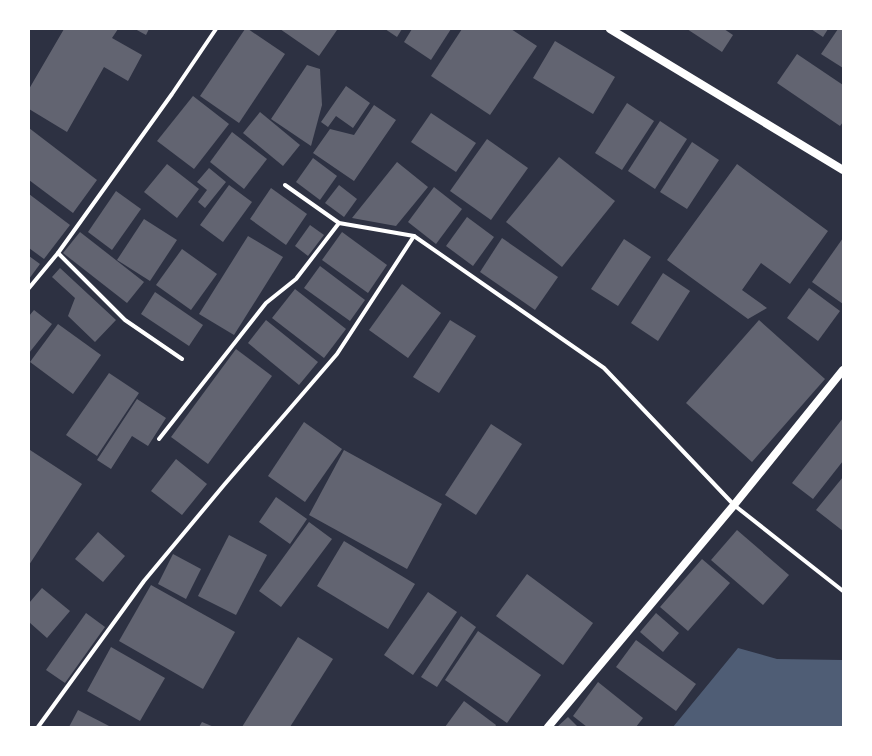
<svg xmlns="http://www.w3.org/2000/svg" width="872" height="756" font-family="Merriweather,serif">
	<rect width="100%" height="100%" fill="#2d3142"/>
	<path fill="#4f5d75" d="M 738,648 L 777,659 L 843,660 L 843,727 L 673,727 Z"/>
	<g fill="#626471">
		<path d="M 64,29 L 118,29 L 112,38 L 142,55 L 128,81 L 104,67 L 67,132 L 29,109 L 29,89 Z"/>
		<path d="M 135,29 L 149,29 L 146,35 Z"/>
		<path d="M 245,29 L 248,29 L 285,54 L 239,123 L 200,96 Z"/>
		<path d="M 280,29 L 336,29 L 337,30 L 319,56 Z"/>
		<path d="M 385,29 L 402,29 L 397,37 Z"/>
		<path d="M 412,29 L 451,29 L 431,60 L 404,42 Z"/>
		<path d="M 462,29 L 511,29 L 537,46 L 490,115 L 431,76 Z"/>
		<path d="M 687,29 L 724,29 L 733,35 L 722,52 Z"/>
		<path d="M 811,29 L 828,29 L 823,37 Z"/>
		<path d="M 838,29 L 843,29 L 843,68 L 821,54 Z"/>
		<path d="M 555,41 L 615,77 L 593,114 L 533,78 Z"/>
		<path d="M 797,54 L 843,85 L 843,122 L 840,126 L 777,83 Z"/>
		<path d="M 307,65 L 320,69 L 322,105 L 311,146 L 271,119 Z"/>
		<path d="M 346,86 L 370,103 L 353,128 L 336,116 L 328,127 L 321,122 Z"/>
		<path d="M 193,96 L 229,124 L 194,169 L 157,141 Z"/>
		<path d="M 627,103 L 654,121 L 622,170 L 595,153 Z"/>
		<path d="M 374,105 L 396,120 L 354,181 L 313,153 L 330,129 L 354,135 Z"/>
		<path d="M 260,112 L 300,145 L 283,166 L 243,133 Z"/>
		<path d="M 431,113 L 476,143 L 456,172 L 411,142 Z"/>
		<path d="M 660,121 L 687,139 L 655,189 L 628,171 Z"/>
		<path d="M 29,128 L 97,180 L 73,213 L 29,180 Z"/>
		<path d="M 232,132 L 267,159 L 244,189 L 210,162 Z"/>
		<path d="M 487,139 L 528,168 L 491,220 L 450,191 Z"/>
		<path d="M 692,142 L 719,160 L 687,209 L 660,192 Z"/>
		<path d="M 559,157 L 615,201 L 562,267 L 506,222 Z"/>
		<path d="M 313,158 L 337,176 L 320,200 L 296,182 Z"/>
		<path d="M 397,162 L 428,187 L 396,226 L 352,218 Z"/>
		<path d="M 167,164 L 199,189 L 177,218 L 144,192 Z"/>
		<path d="M 737,164 L 828,231 L 790,284 L 761,263 L 742,290 L 767,308 L 748,319 L 667,260 Z"/>
		<path d="M 209,168 L 226,182 L 205,208 L 198,202 L 207,190 L 197,182 Z"/>
		<path d="M 229,185 L 252,202 L 223,242 L 200,225 Z"/>
		<path d="M 339,185 L 357,199 L 344,217 L 325,203 Z"/>
		<path d="M 434,187 L 462,209 L 436,244 L 408,222 Z"/>
		<path d="M 271,188 L 307,214 L 286,245 L 250,219 Z"/>
		<path d="M 116,191 L 141,209 L 112,250 L 88,232 Z"/>
		<path d="M 29,194 L 70,225 L 44,259 L 29,248 Z"/>
		<path d="M 467,217 L 494,237 L 473,266 L 446,246 Z"/>
		<path d="M 144,219 L 177,240 L 150,281 L 117,260 Z"/>
		<path d="M 310,225 L 324,235 L 308,256 L 295,246 Z"/>
		<path d="M 80,232 L 144,282 L 127,303 L 63,253 Z"/>
		<path d="M 342,232 L 387,265 L 368,293 L 322,260 Z"/>
		<path d="M 248,236 L 283,257 L 234,335 L 199,314 Z"/>
		<path d="M 502,238 L 558,277 L 535,310 L 480,272 Z"/>
		<path d="M 843,238 L 843,304 L 812,282 Z"/>
		<path d="M 624,239 L 651,257 L 618,306 L 591,289 Z"/>
		<path d="M 182,249 L 217,274 L 191,310 L 156,285 Z"/>
		<path d="M 29,256 L 40,264 L 29,279 Z"/>
		<path d="M 320,266 L 365,300 L 350,321 L 304,288 Z"/>
		<path d="M 60,268 L 116,320 L 95,342 L 68,316 L 75,298 L 52,277 Z"/>
		<path d="M 663,273 L 690,291 L 658,341 L 631,323 Z"/>
		<path d="M 402,284 L 441,313 L 408,358 L 369,330 Z"/>
		<path d="M 809,288 L 840,311 L 818,341 L 787,318 Z"/>
		<path d="M 295,289 L 346,329 L 324,358 L 272,318 Z"/>
		<path d="M 155,292 L 203,325 L 189,346 L 141,314 Z"/>
		<path d="M 34,310 L 52,324 L 29,353 L 29,316 Z"/>
		<path d="M 266,320 L 318,362 L 299,385 L 248,343 Z"/>
		<path d="M 450,320 L 476,336 L 439,393 L 413,377 Z"/>
		<path d="M 759,320 L 825,379 L 752,462 L 686,403 Z"/>
		<path d="M 58,324 L 101,355 L 73,394 L 30,362 Z"/>
		<path d="M 236,349 L 272,376 L 208,464 L 171,437 Z"/>
		<path d="M 109,373 L 139,393 L 97,456 L 66,435 Z"/>
		<path d="M 137,399 L 166,418 L 148,446 L 132,436 L 111,469 L 97,460 Z"/>
		<path d="M 843,418 L 843,461 L 813,499 L 792,483 Z"/>
		<path d="M 304,422 L 342,449 L 305,502 L 268,476 Z"/>
		<path d="M 491,424 L 522,444 L 476,515 L 445,495 Z"/>
		<path d="M 30,450 L 82,484 L 29,565 L 29,452 Z"/>
		<path d="M 344,450 L 442,504 L 407,569 L 309,515 Z"/>
		<path d="M 176,459 L 207,484 L 182,515 L 151,491 Z"/>
		<path d="M 843,477 L 843,531 L 816,510 Z"/>
		<path d="M 276,497 L 307,519 L 290,544 L 259,522 Z"/>
		<path d="M 309,522 L 332,539 L 281,607 L 259,591 Z"/>
		<path d="M 737,530 L 789,575 L 763,605 L 711,560 Z"/>
		<path d="M 98,532 L 125,556 L 103,582 L 75,559 Z"/>
		<path d="M 229,535 L 267,555 L 236,615 L 198,596 Z"/>
		<path d="M 344,541 L 415,584 L 388,629 L 317,586 Z"/>
		<path d="M 173,554 L 201,569 L 186,599 L 158,584 Z"/>
		<path d="M 702,559 L 730,583 L 688,631 L 660,607 Z"/>
		<path d="M 527,574 L 593,623 L 563,665 L 496,616 Z"/>
		<path d="M 151,585 L 235,632 L 203,689 L 119,641 Z"/>
		<path d="M 42,588 L 70,611 L 47,638 L 29,622 L 29,603 Z"/>
		<path d="M 428,592 L 457,612 L 413,675 L 384,655 Z"/>
		<path d="M 86,613 L 105,627 L 65,683 L 46,670 Z"/>
		<path d="M 656,613 L 679,633 L 663,652 L 640,632 Z"/>
		<path d="M 461,616 L 476,627 L 437,687 L 421,677 Z"/>
		<path d="M 478,631 L 541,675 L 507,723 L 445,680 Z"/>
		<path d="M 298,637 L 333,659 L 290,727 L 242,727 Z"/>
		<path d="M 636,640 L 696,684 L 676,711 L 616,667 Z"/>
		<path d="M 111,647 L 165,678 L 140,721 L 87,691 Z"/>
		<path d="M 598,682 L 643,718 L 636,727 L 587,727 L 573,716 Z"/>
		<path d="M 464,701 L 496,725 L 495,727 L 445,727 Z"/>
		<path d="M 78,710 L 111,727 L 69,727 Z"/>
		<path d="M 568,717 L 578,727 L 557,727 Z"/>
		<path d="M 202,722 L 214,727 L 199,727 Z"/>
	</g>
	<g fill="none" stroke-linecap="round" stroke-linejoin="round">
		<g stroke="#fff" stroke-width="4">
			<path d="M 285,185 L 339,223 L 414,236 L 604,368 L 734,505 L 843,591"/>
			<path d="M 58,253 L 125,320 L 182,359"/>
			<path d="M 29,288 L 58,253 L 172,94 L 216,29"/>
			<path d="M 159,439 L 266,303 L 296,279 L 339,223"/>
			<path d="M 38,727 L 144,581 L 224,485 L 337,354 L 414,236"/>
		</g>
		<g stroke="#fff" stroke-width="8">
			<path d="M 610,29 L 843,170"/>
			<path d="M 548,727 L 734,505 L 843,370"/>
		</g>
	</g>
	<rect width="872" height="756" fill="none" stroke="#ffffff" stroke-width="60"/>
</svg>
